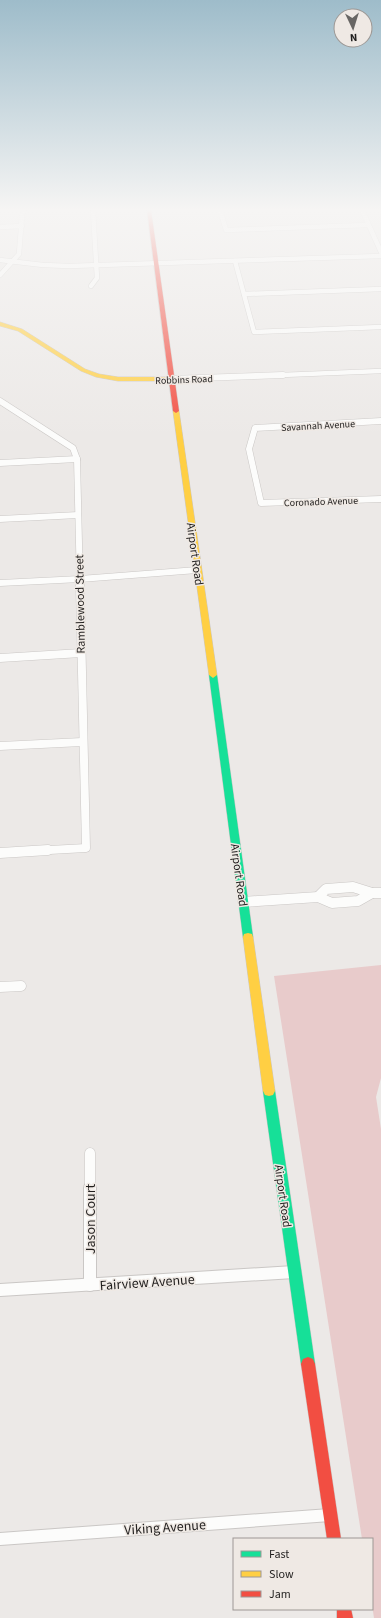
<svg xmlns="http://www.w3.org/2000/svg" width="381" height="1618" font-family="'Source Sans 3',sans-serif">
	<rect width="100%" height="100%" fill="#ece9e7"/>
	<path fill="#e8cbcb" d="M 381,965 L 381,1078 L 376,1097 L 381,1129 L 381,1618 L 374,1618 L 372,1605 L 372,1539 L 362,1539 L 274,976 Z"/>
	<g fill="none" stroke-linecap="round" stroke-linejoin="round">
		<defs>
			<g id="street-far4">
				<path d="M 220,210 L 226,230 L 368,225"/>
				<path d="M 362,210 L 381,252"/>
				<path d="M 0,227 L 22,226"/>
				<path d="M 0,260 L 43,265 L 69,266 L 381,256"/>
				<path d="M 235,261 L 254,332 L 381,327"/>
				<path d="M 0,275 L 19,254 L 22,215 L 24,210"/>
				<path d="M 91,286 L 97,278 L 93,210"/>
				<path d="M 244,294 L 381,289"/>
				<path d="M 257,376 L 381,371"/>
			</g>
			<g id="street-far3">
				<path d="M 171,379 L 283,375"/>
				<path d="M 0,401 L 73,448 L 77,459 L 80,585"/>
				<path d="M 381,421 L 255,428 L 249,449 L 261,503 L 381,499"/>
				<path d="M 0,463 L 77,459"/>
				<path d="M 0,519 L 78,515"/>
				<path d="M 0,583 L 80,579 L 197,570"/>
			</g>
			<g id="street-far2">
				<path d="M 0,658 L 81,653"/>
				<path d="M 0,746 L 82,742"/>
				<path d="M 31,851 L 86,848 L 80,584"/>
			</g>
			<g id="street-far1">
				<path d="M 0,853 L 48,850"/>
				<path d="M 318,897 L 326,889 L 353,887 L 372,893 L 381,893"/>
				<path d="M 243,902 L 318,897 L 332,903 L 358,901 L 372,893"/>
				<path d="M 0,987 L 21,986"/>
				<path d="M 90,1153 L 90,1189"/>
			</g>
			<g id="street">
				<path d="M 90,1188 L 90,1285"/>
				<path d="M 0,1290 L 294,1272"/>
				<path d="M 0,1539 L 330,1515"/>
			</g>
			<g id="fast">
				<path d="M 213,672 L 217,675 L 253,937 L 252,940 L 248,941 L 244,940 L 243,937 L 209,675 Z"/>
				<path d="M 269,1086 L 273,1087 L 275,1091 L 315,1364 L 313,1369 L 308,1371 L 303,1369 L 301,1364 L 263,1091 L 265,1087 Z"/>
			</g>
			<g id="slow">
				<path d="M 0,322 L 22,329 L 85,369 L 99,374 L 118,377 L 171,377 L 174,379 L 171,381 L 118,381 L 96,377 L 81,371 L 18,331 L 0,326 Z"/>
				<path d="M 176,409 L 179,411 L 217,675 L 213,678 L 209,675 L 173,411 Z"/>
				<path d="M 248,933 L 252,934 L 253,937 L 275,1091 L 273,1095 L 269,1096 L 265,1095 L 263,1091 L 243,937 L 244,934 Z"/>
			</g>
			<g id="jam">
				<path d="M 147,210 L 151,210 L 179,411 L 176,413 L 173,411 Z"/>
				<path d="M 308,1357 L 313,1359 L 315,1364 L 341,1539 L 327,1539 L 301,1364 L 303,1359 Z"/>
				<path d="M 337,1609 L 351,1609 L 353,1618 L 337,1618 Z"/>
			</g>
		</defs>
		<use href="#street-far4" stroke="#cac7c5" stroke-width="5.5"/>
		<use href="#street-far3" stroke="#cac7c5" stroke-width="7"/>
		<use href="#street-far2" stroke="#cac7c5" stroke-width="9"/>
		<use href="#street-far1" stroke="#cac7c5" stroke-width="11"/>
		<use href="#street" stroke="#cac7c5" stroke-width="14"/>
		<use href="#fast" stroke="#cac7c5" stroke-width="1"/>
		<use href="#slow" stroke="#cac7c5" stroke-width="1"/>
		<use href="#jam" stroke="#cac7c5" stroke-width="1"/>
		<use href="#street-far4" stroke="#fcfcfb" stroke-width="4.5"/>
		<use href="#street-far3" stroke="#fcfcfb" stroke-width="6"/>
		<use href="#street-far2" stroke="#fcfcfb" stroke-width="8"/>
		<use href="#street-far1" stroke="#fcfcfb" stroke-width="10"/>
		<use href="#street" stroke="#fcfcfb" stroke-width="12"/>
		<use href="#fast" fill="#16e098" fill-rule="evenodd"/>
		<use href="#slow" fill="#ffcf43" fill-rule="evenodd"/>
		<use href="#jam" fill="#f24e42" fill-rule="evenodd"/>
	</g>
	<linearGradient id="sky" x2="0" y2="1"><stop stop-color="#9ebcca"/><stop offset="0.48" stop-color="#f6f5f4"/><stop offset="1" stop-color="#f6f5f4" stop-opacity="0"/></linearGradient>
	<rect width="381" height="437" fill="url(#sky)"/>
	<g text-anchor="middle" stroke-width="3" stroke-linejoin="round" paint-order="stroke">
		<g font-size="10" fill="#211f1e" stroke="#efe9e4">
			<text transform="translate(184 379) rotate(-2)" y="4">Robbins Road</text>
			<text transform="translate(318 425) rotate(-3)" y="4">Savannah Avenue</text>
			<text transform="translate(321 501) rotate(-2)" y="4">Coronado Avenue</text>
		</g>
		<g font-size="12" fill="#211f1e" stroke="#efe9e4">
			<text transform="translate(195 554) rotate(82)" y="4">Airport Road</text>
			<text transform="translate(80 604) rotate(-91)" y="4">Ramblewood Street</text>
			<text transform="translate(239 875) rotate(82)" y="4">Airport Road</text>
			<text transform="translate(283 1196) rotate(82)" y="4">Airport Road</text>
		</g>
		<g font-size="14" fill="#211f1e" stroke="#efe9e4">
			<text transform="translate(90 1219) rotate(-90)" y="5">Jason Court</text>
			<text transform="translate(147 1282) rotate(-4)" y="5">Fairview Avenue</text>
			<text transform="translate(165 1527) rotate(-4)" y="5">Viking Avenue</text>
		</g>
	</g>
	<rect x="233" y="1538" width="140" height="72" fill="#efe9e4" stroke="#9d9895"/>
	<rect x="241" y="1551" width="20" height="6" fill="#16e098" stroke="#9d9895"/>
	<text x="269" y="1558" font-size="12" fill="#211f1e">Fast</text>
	<rect x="241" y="1571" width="20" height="6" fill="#ffcf43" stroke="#9d9895"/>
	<text x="269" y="1578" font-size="12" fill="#211f1e">Slow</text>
	<rect x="241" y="1591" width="20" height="6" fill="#f24e42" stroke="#9d9895"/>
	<text x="269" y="1598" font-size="12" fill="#211f1e">Jam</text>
	<g transform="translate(353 28) rotate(176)"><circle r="19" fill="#efe9e4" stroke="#9d9895"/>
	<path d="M0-3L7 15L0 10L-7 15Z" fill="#686664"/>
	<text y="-6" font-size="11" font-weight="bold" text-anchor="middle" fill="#211f1e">N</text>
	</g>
</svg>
